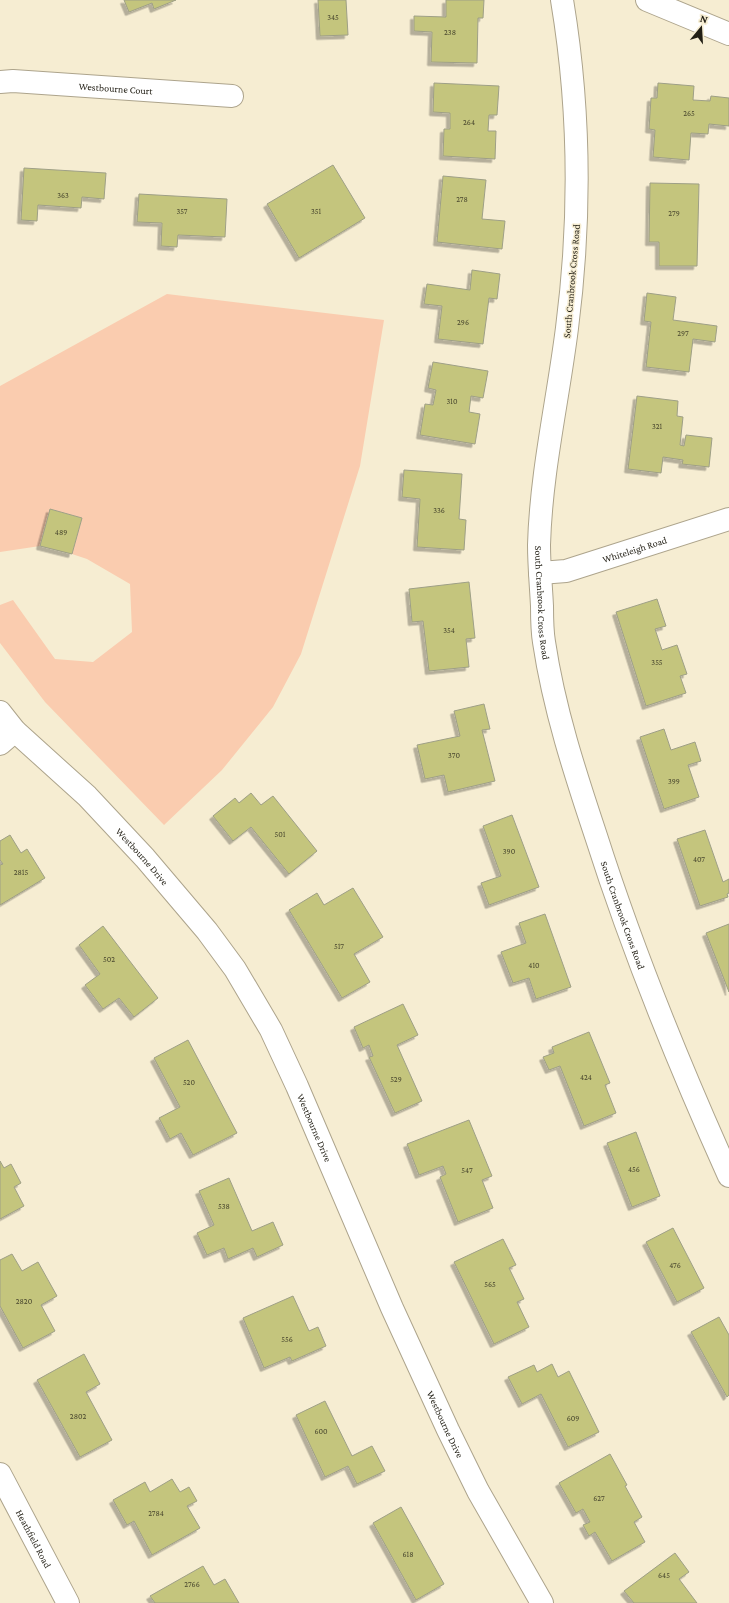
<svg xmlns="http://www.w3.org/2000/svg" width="729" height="1603" font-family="'Crimson Pro',serif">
	<defs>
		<filter id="shadow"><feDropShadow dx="-3.5" dy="3.5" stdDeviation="0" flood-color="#0004"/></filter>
	</defs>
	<rect width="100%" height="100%" fill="#f6edd2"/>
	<path fill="#faccaf" d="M 167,294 L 384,320 L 360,466 L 301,654 L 273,707 L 222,770 L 164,825 L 45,702 L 0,643 L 0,605 L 13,600 L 55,659 L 93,662 L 132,632 L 130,584 L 87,559 L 72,554 L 82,518 L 50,509 L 40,546 L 0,552 L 0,386 Z"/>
	<g fill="#c4c57d" stroke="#9e9f86" filter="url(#shadow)">
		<path d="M 124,0 L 176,0 L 154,9 L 152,3 L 129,12 Z"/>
		<path d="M 318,0 L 346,0 L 348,35 L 320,36 Z"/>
		<path d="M 446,0 L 484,0 L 483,18 L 478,18 L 477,63 L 431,62 L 432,32 L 414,31 L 414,16 L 446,17 Z"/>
		<path d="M 434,83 L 499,86 L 497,115 L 489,115 L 488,131 L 496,131 L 495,159 L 443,156 L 444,129 L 450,129 L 450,113 L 433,112 Z"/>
		<path d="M 658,83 L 694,86 L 693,100 L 710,101 L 711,96 L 729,98 L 729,126 L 709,124 L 708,134 L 691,133 L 689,160 L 653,157 L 655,130 L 649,129 L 651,98 L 657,98 Z"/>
		<path d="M 333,165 L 365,218 L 299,258 L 267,204 Z"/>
		<path d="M 24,168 L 106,173 L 104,199 L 82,197 L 81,208 L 38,205 L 37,221 L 21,220 Z"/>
		<path d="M 443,176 L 486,180 L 482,219 L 505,221 L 502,249 L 437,242 Z"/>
		<path d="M 650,183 L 699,184 L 697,266 L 659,266 L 659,242 L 649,242 Z"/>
		<path d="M 139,194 L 227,199 L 225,237 L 178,235 L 177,247 L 161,246 L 162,223 L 137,222 Z"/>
		<path d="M 472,270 L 500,274 L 497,299 L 489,298 L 483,344 L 438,339 L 442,306 L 424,304 L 427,284 L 470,290 Z"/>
		<path d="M 647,293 L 676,297 L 673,320 L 717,326 L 715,342 L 693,339 L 689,372 L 646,367 L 651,322 L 644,321 Z"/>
		<path d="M 433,362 L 488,371 L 483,398 L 471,396 L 469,412 L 480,414 L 475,444 L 420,435 L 425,404 L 433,405 L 436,390 L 428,388 Z"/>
		<path d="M 637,396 L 678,401 L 677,416 L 683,417 L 680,445 L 684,446 L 686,435 L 712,438 L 709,467 L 682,464 L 683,460 L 663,457 L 661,473 L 628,469 Z"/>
		<path d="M 404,470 L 462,474 L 459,519 L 466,520 L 464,550 L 417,547 L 420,499 L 402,497 Z"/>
		<path d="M 50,509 L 82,518 L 72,554 L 40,546 Z"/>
		<path d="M 469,582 L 475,638 L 466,639 L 469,667 L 429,671 L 423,621 L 412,622 L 409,589 Z"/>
		<path d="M 657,599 L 666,626 L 655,629 L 662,650 L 677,645 L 687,674 L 680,676 L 686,693 L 646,706 L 616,612 Z"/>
		<path d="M 484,704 L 490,729 L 482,730 L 495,781 L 448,792 L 444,775 L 425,779 L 417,745 L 460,736 L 454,711 Z"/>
		<path d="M 664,729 L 671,750 L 695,742 L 701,761 L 688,765 L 699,797 L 664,809 L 640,737 Z"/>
		<path d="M 251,793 L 261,805 L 273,796 L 317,851 L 289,874 L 251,827 L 233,841 L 213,816 L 235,798 L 239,803 Z"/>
		<path d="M 512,815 L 539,887 L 489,905 L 481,883 L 501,876 L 483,826 Z"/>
		<path d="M 705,830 L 723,882 L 729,879 L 729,893 L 727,894 L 728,897 L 700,906 L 677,839 Z"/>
		<path d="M 10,835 L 21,853 L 27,849 L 45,878 L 0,905 L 0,865 L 3,864 L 0,860 L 0,841 Z"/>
		<path d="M 353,888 L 383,937 L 354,954 L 370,982 L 342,998 L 289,910 L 317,893 L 324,905 Z"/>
		<path d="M 545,914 L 571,987 L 536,999 L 529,978 L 513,983 L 501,952 L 526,943 L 519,923 Z"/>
		<path d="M 729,924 L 729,992 L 706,933 Z"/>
		<path d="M 103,926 L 158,998 L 134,1017 L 119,998 L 103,1009 L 85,985 L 100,974 L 79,945 Z"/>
		<path d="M 403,1004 L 418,1035 L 397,1045 L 422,1101 L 395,1113 L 369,1057 L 373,1056 L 369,1045 L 363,1048 L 354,1027 Z"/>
		<path d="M 589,1032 L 610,1083 L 605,1085 L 616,1113 L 584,1126 L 560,1066 L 549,1070 L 543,1057 L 554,1053 L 552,1047 Z"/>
		<path d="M 188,1040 L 237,1133 L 193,1155 L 181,1133 L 170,1139 L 159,1118 L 180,1107 L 154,1058 Z"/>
		<path d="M 469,1120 L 492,1176 L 482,1180 L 493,1208 L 458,1222 L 440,1177 L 446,1174 L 443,1166 L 419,1175 L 407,1144 Z"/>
		<path d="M 636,1132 L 660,1196 L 632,1207 L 607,1143 Z"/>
		<path d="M 0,1161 L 4,1168 L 11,1164 L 21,1183 L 14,1187 L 24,1206 L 0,1219 Z"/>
		<path d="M 229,1178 L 252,1231 L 273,1222 L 283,1245 L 257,1257 L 253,1248 L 228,1259 L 224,1248 L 207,1255 L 197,1233 L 214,1225 L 199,1191 Z"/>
		<path d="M 673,1228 L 704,1288 L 677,1302 L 646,1242 Z"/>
		<path d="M 503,1239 L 516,1265 L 509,1268 L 524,1299 L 517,1302 L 529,1327 L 494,1344 L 454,1262 Z"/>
		<path d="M 12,1254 L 22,1271 L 38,1262 L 57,1296 L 41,1305 L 55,1331 L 23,1348 L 0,1306 L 0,1260 Z"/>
		<path d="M 293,1296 L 309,1331 L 318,1327 L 326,1346 L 292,1361 L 290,1357 L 264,1368 L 243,1318 Z"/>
		<path d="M 719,1317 L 729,1335 L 729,1395 L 727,1397 L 691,1332 Z"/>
		<path d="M 84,1354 L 100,1384 L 86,1392 L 112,1440 L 80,1457 L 37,1380 Z"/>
		<path d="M 552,1364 L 558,1377 L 569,1371 L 599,1432 L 568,1447 L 541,1394 L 522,1404 L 508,1377 L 534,1365 L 537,1372 Z"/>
		<path d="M 325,1401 L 352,1456 L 372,1446 L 385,1471 L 357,1484 L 348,1466 L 325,1477 L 296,1415 Z"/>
		<path d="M 610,1454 L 627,1485 L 625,1486 L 642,1517 L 634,1522 L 645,1542 L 612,1561 L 595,1532 L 589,1536 L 583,1525 L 590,1522 L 583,1509 L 576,1513 L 559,1483 Z"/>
		<path d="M 172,1479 L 180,1492 L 189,1487 L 197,1501 L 187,1506 L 200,1528 L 152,1555 L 134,1521 L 127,1525 L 113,1500 L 145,1482 L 150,1492 Z"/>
		<path d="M 401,1507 L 444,1584 L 416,1600 L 373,1523 Z"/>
		<path d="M 675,1553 L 689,1572 L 679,1579 L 697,1603 L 634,1603 L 624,1591 Z"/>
		<path d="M 203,1566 L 214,1585 L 225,1579 L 239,1603 L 155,1603 L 150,1596 Z"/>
	</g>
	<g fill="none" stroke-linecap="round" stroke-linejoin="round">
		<defs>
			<g id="minor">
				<path id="s1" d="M 562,0 C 580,108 581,219 567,328 C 558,400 541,472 539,545 C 539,565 541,586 542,606 C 542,618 542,630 544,642 C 554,709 575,773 596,836 C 633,952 679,1065 729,1176"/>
				<path d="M 647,0 L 729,34"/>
				<path id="s2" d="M 0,82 L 13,81 L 232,96"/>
				<path id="s3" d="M 540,573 L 566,571 L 729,519"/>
				<path id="s4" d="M 0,712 L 15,731 L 87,796 L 145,858 L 207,931 L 235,969 L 271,1030 L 297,1086 L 392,1308 L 448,1430 L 478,1491 L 542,1603"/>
				<path d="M 0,744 L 15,731"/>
				<path id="s5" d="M 0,1474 L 68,1603"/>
			</g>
		</defs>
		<use href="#minor" stroke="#ada48c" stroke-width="24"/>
		<use href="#minor" stroke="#fff" stroke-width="22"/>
	</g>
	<g text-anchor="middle" stroke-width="3" stroke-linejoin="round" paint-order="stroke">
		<g font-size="8" fill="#4a482f">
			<text x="333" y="20">345</text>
			<text x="450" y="35">238</text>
			<text x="689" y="116">265</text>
			<text x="469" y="125">264</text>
			<text x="63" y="198">363</text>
			<text x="462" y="202">278</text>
			<text x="182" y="214">357</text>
			<text x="316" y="214">351</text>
			<text x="674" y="216">279</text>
			<text x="463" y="325">296</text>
			<text x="683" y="336">297</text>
			<text x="452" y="404">310</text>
			<text x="657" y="429">321</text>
			<text x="439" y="513">336</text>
			<text x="61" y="535">489</text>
			<text x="449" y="633">354</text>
			<text x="657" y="665">355</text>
			<text x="454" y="758">370</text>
			<text x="674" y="784">399</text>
			<text x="280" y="837">501</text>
			<text x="509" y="854">390</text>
			<text x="699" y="862">407</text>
			<text x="21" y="875">2815</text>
			<text x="339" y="949">517</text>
			<text x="109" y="962">502</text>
			<text x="534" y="968">410</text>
			<text x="586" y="1080">424</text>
			<text x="396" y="1082">529</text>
			<text x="189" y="1085">520</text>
			<text x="634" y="1172">456</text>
			<text x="467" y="1173">547</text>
			<text x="224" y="1209">538</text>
			<text x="675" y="1268">476</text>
			<text x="490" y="1287">565</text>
			<text x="24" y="1304">2820</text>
			<text x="287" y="1342">556</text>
			<text x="78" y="1419">2802</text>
			<text x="573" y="1421">609</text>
			<text x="321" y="1434">600</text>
			<text x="599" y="1501">627</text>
			<text x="156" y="1516">2784</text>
			<text x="408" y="1557">618</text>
			<text x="664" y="1578">645</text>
			<text x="192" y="1587">2766</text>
		</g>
		<g font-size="10" fill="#221f15" stroke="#f6edd2">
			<text dy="4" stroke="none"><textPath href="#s2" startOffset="116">Westbourne Court</textPath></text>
			<text transform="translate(571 281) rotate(-85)" y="4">South Cranbrook Cross Road</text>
			<text dy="4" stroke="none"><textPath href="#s3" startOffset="98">Whiteleigh Road</textPath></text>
			<text dy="4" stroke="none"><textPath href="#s1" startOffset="606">South Cranbrook Cross Road</textPath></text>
			<text dy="4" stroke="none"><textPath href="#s4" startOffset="203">Westbourne Drive</textPath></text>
			<text dy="4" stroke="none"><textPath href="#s1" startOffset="930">South Cranbrook Cross Road</textPath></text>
			<text dy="4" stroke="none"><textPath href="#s4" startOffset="527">Westbourne Drive</textPath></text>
			<text dy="4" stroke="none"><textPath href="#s4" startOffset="851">Westbourne Drive</textPath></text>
			<text dy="4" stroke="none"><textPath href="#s5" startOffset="73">Heathfield Road</textPath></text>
		</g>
	</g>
	<g transform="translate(701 28) rotate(18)" stroke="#f6edd2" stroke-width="3" paint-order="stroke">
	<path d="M0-3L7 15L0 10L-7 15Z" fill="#221f15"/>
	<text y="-6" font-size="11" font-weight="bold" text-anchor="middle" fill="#221f15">N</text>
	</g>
</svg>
